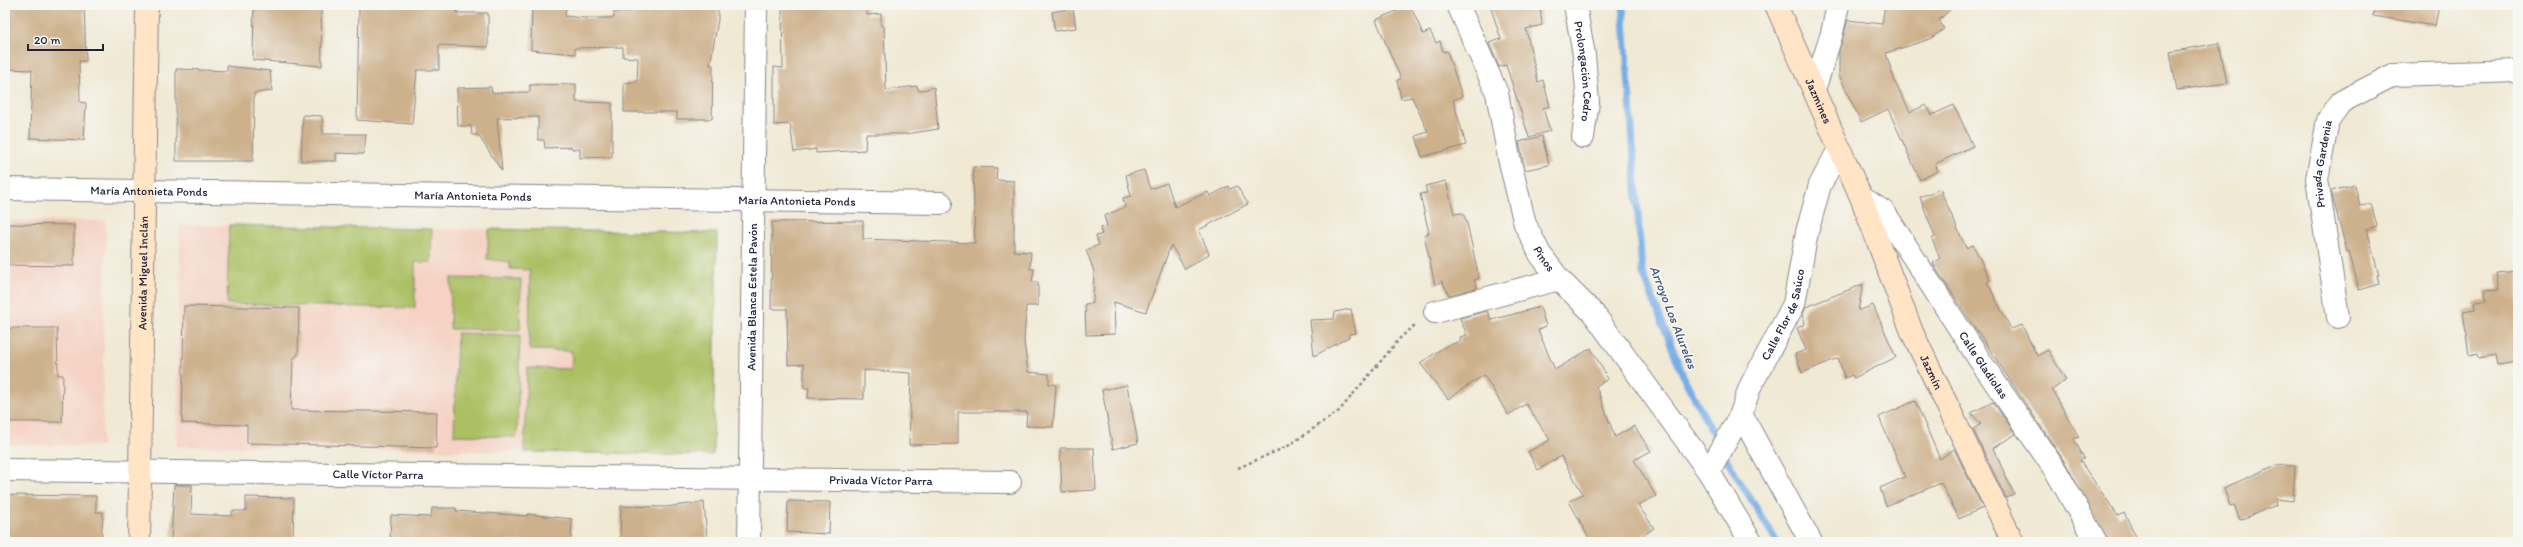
<svg xmlns="http://www.w3.org/2000/svg" width="2523" height="547" font-family="Itim,sans-serif">
	<rect width="100%" height="100%" fill="#f6f6f2"/>
	<filter id="ink" filterUnits="userSpaceOnUse"><feTurbulence type="fractalNoise" baseFrequency=".025" numOctaves="2"/><feDisplacementMap in="SourceGraphic" scale="8" xChannelSelector="R" yChannelSelector="G"/><feConvolveMatrix kernelMatrix="1 2 1 2 8 2 1 2 1" color-interpolation-filters="sRGB"/></filter>
	<filter id="wash" filterUnits="userSpaceOnUse"><feTurbulence type="fractalNoise" baseFrequency=".012" numOctaves="4" result="noise"/><feDisplacementMap in="SourceGraphic" scale="16" xChannelSelector="R" yChannelSelector="G"/><feGaussianBlur stdDeviation="0.9" result="paint"/><feColorMatrix in="noise" values="0 0 0 0 0 0 0 0 0 0 0 0 0 0 0 0 0 1.4 0 .05"/><feComposite in="paint" operator="in"/></filter>
	<g filter="url(#wash)">
		<rect width="100%" height="100%" fill="#f0e9d4"/>
		<g fill="#f5d2c3">
			<path d="M 5,220 L 106,221 L 102,446 L 5,445 Z"/>
			<path d="M 180,225 L 717,233 L 713,455 L 177,446 Z"/>
		</g>
		<g fill="#acc064" stroke="#677150">
			<path d="M 229,225 L 432,229 L 431,262 L 415,262 L 415,308 L 227,304 Z"/>
			<path d="M 489,229 L 717,233 L 713,455 L 524,452 L 527,368 L 571,369 L 572,351 L 529,350 L 530,270 L 510,269 L 510,262 L 487,259 Z"/>
			<path d="M 451,278 L 521,279 L 520,330 L 450,329 Z"/>
			<path d="M 457,333 L 520,335 L 517,437 L 454,435 Z"/>
		</g>
		<g fill="none" stroke-linecap="round" stroke-linejoin="round">
			<path stroke="#77ade5" stroke-width="7" d="M 1623,5 L 1642,271 L 1684,378 L 1727,460 L 1777,542"/>
		</g>
		<g id="blocks">
			<g fill="#cdb18c">
				<path d="M 9,5 L 84,5 L 86,61 L 79,61 L 80,102 L 86,103 L 84,140 L 30,138 L 32,70 L 9,69 Z"/>
				<path d="M 254,5 L 321,5 L 322,66 L 253,60 Z"/>
				<path d="M 359,5 L 457,5 L 457,13 L 488,13 L 488,47 L 439,45 L 439,70 L 417,70 L 412,124 L 357,120 Z"/>
				<path d="M 532,5 L 566,5 L 565,16 L 584,18 L 614,18 L 614,12 L 632,11 L 632,5 L 718,5 L 718,20 L 710,65 L 713,65 L 712,119 L 677,119 L 677,112 L 624,112 L 624,83 L 637,82 L 638,58 L 623,57 L 623,47 L 575,48 L 575,54 L 531,50 Z"/>
				<path d="M 782,5 L 867,5 L 867,15 L 881,14 L 881,26 L 884,26 L 886,90 L 917,86 L 919,91 L 934,87 L 938,129 L 906,134 L 866,134 L 865,150 L 816,153 L 816,149 L 794,152 L 790,124 L 774,125 L 774,67 L 783,68 Z"/>
				<path d="M 1410,5 L 1423,34 L 1430,31 L 1436,43 L 1440,41 L 1443,52 L 1447,51 L 1462,96 L 1453,100 L 1466,145 L 1422,157 L 1416,136 L 1428,132 L 1412,97 L 1401,99 L 1397,80 L 1401,79 L 1376,20 Z"/>
				<path d="M 1490,5 L 1540,5 L 1542,25 L 1526,29 L 1538,82 L 1543,80 L 1550,106 L 1543,108 L 1550,131 L 1529,137 L 1506,65 L 1499,67 L 1489,43 L 1501,39 Z"/>
				<path d="M 1885,5 L 1955,5 L 1939,20 L 1944,29 L 1930,39 L 1886,53 L 1895,82 L 1910,112 L 1926,105 L 1932,115 L 1954,105 L 1973,146 L 1935,164 L 1938,171 L 1920,180 L 1888,109 L 1861,122 L 1839,75 L 1839,51 L 1848,20 L 1882,24 Z"/>
				<path d="M 2374,5 L 2439,5 L 2435,26 L 2373,16 Z"/>
				<path d="M 1073,8 L 1076,28 L 1055,31 L 1052,12 Z"/>
				<path d="M 2219,43 L 2227,83 L 2177,90 L 2170,52 Z"/>
				<path d="M 227,66 L 270,71 L 272,91 L 254,93 L 253,161 L 176,161 L 176,69 L 227,71 Z"/>
				<path d="M 576,84 L 576,102 L 612,103 L 612,157 L 580,158 L 580,149 L 572,149 L 572,147 L 545,148 L 544,140 L 538,140 L 538,117 L 497,118 L 502,171 L 478,135 L 472,135 L 471,126 L 458,126 L 457,88 L 491,87 L 492,93 L 530,92 L 530,85 Z"/>
				<path d="M 303,115 L 322,116 L 323,134 L 366,134 L 364,154 L 336,153 L 336,161 L 301,161 Z"/>
				<path d="M 1542,136 L 1549,165 L 1525,170 L 1519,142 Z"/>
				<path d="M 973,167 L 997,168 L 996,180 L 1014,181 L 1014,251 L 1031,252 L 1030,269 L 1034,269 L 1032,282 L 1038,282 L 1038,306 L 1026,306 L 1024,342 L 1028,372 L 1049,374 L 1049,384 L 1056,385 L 1053,427 L 1026,426 L 1027,412 L 958,412 L 958,444 L 909,445 L 911,373 L 864,370 L 864,399 L 808,398 L 809,388 L 804,388 L 804,364 L 788,365 L 787,309 L 771,309 L 772,222 L 863,221 L 863,239 L 975,243 Z"/>
				<path d="M 1144,170 L 1150,189 L 1167,183 L 1175,207 L 1208,192 L 1210,196 L 1229,186 L 1230,189 L 1237,186 L 1248,204 L 1199,230 L 1209,254 L 1185,269 L 1171,245 L 1146,312 L 1114,302 L 1115,334 L 1086,335 L 1085,304 L 1093,303 L 1094,271 L 1086,250 L 1099,245 L 1096,236 L 1102,234 L 1100,228 L 1107,226 L 1104,216 L 1125,207 L 1123,198 L 1131,196 L 1126,175 Z"/>
				<path d="M 1446,181 L 1454,214 L 1463,213 L 1467,223 L 1479,278 L 1474,280 L 1477,288 L 1449,295 L 1442,281 L 1435,285 L 1424,235 L 1429,233 L 1420,194 L 1427,193 L 1425,186 Z"/>
				<path d="M 2355,185 L 2360,206 L 2371,204 L 2377,226 L 2367,229 L 2379,276 L 2377,276 L 2379,284 L 2359,290 L 2349,251 L 2347,252 L 2331,191 Z"/>
				<path d="M 1940,189 L 1966,248 L 1973,245 L 1990,280 L 1987,282 L 2011,329 L 2022,325 L 2037,356 L 2048,350 L 2066,380 L 2052,390 L 2079,437 L 2074,439 L 2084,458 L 2080,461 L 2118,516 L 2124,513 L 2139,542 L 2108,542 L 2066,464 L 1936,269 L 1933,263 L 1940,259 L 1932,239 L 1935,237 L 1920,197 Z"/>
				<path d="M 5,224 L 74,225 L 74,266 L 5,265 Z"/>
				<path d="M 2518,271 L 2518,362 L 2497,365 L 2495,355 L 2479,358 L 2478,353 L 2469,355 L 2463,311 L 2475,309 L 2474,302 L 2486,301 L 2485,290 L 2499,289 L 2496,273 Z"/>
				<path d="M 1863,284 L 1858,311 L 1873,305 L 1896,357 L 1854,378 L 1852,375 L 1845,378 L 1838,358 L 1802,373 L 1795,354 L 1806,350 L 1797,328 L 1805,324 L 1803,314 L 1806,307 Z"/>
				<path d="M 184,306 L 299,308 L 298,355 L 293,359 L 291,410 L 437,412 L 436,448 L 247,443 L 247,425 L 182,423 Z"/>
				<path d="M 1540,307 L 1546,326 L 1538,330 L 1555,370 L 1591,348 L 1608,379 L 1596,386 L 1615,437 L 1634,426 L 1651,451 L 1634,460 L 1656,496 L 1638,505 L 1654,528 L 1634,542 L 1591,542 L 1569,501 L 1583,494 L 1561,456 L 1538,470 L 1528,452 L 1550,440 L 1526,404 L 1508,415 L 1484,375 L 1448,399 L 1420,363 L 1446,346 L 1461,341 L 1460,337 L 1467,335 L 1460,318 L 1487,311 L 1491,320 Z"/>
				<path d="M 1351,309 L 1356,333 L 1349,334 L 1349,337 L 1314,356 L 1310,320 L 1334,319 L 1335,312 Z"/>
				<path d="M 5,328 L 57,328 L 58,375 L 63,375 L 62,422 L 5,422 Z"/>
				<path d="M 1127,385 L 1138,443 L 1113,449 L 1102,390 Z"/>
				<path d="M 1915,401 L 1940,459 L 1954,449 L 1983,508 L 1959,519 L 1941,483 L 1886,506 L 1880,488 L 1905,477 L 1879,417 Z"/>
				<path d="M 1993,402 L 2016,434 L 1993,448 L 2014,494 L 2006,498 L 1973,429 L 1981,424 L 1971,413 Z"/>
				<path d="M 1060,448 L 1094,448 L 1096,490 L 1062,492 Z"/>
				<path d="M 2276,465 L 2295,466 L 2293,501 L 2275,499 L 2276,505 L 2240,520 L 2234,505 L 2230,506 L 2224,488 Z"/>
				<path d="M 174,485 L 192,485 L 191,514 L 232,516 L 232,511 L 246,511 L 246,497 L 294,498 L 293,542 L 171,542 Z"/>
				<path d="M 5,495 L 96,496 L 96,512 L 103,512 L 101,542 L 6,542 Z"/>
				<path d="M 788,501 L 830,502 L 829,534 L 787,532 Z"/>
				<path d="M 704,502 L 707,538 L 620,542 L 621,506 L 666,507 Z"/>
				<path d="M 432,508 L 456,508 L 456,511 L 527,516 L 527,514 L 572,519 L 571,542 L 390,542 L 391,515 L 431,517 Z"/>
			</g>
		</g>
	</g>
	<g filter="url(#ink)">
		<use href="#blocks" fill-opacity="0" stroke="#898688" stroke-width="1"/>
		<g fill="none" stroke-linecap="round" stroke-linejoin="round">
			<defs>
				<g id="minor">
					<path id="s1" d="M 1458,5 L 1497,93 L 1509,158 L 1525,224 L 1540,254 L 1559,279 L 1594,314 L 1709,472 L 1751,542"/>
					<path id="s2" d="M 1575,5 L 1584,55 L 1588,102 L 1583,137"/>
					<path d="M 1814,90 L 1832,33 L 1838,5"/>
					<path id="s3" d="M 5,189 L 941,203"/>
					<path id="s4" d="M 1861,197 L 1884,212 L 1981,362 L 2056,471 L 2096,542"/>
					<path d="M 1435,312 L 1559,279"/>
					<path id="s5" d="M 2338,317 L 2317,179 L 2328,120 L 2341,102 L 2393,75 L 2518,71"/>
					<path d="M 1741,414 L 1811,542"/>
					<path id="s6" d="M 5,470 L 1010,482"/>
					<path id="s7" d="M 1709,472 L 1741,414 L 1750,387 L 1794,304 L 1807,232 L 1820,185 L 1839,149"/>
					<path id="s8" d="M 749,542 L 756,5"/>
				</g>
				<g id="secondary">
					<path id="s9" d="M 1776,5 L 1861,197 L 1912,332 L 2013,542"/>
					<path id="s10" d="M 139,542 L 147,5"/>
				</g>
			</defs>
			<use href="#minor" stroke="#898688" stroke-width="24"/>
			<use href="#secondary" stroke="#898688" stroke-width="24"/>
			<path stroke="#898688" stroke-width="2.5" stroke-dasharray="3 3" stroke-linecap="butt" d="M 1238,468 L 1288,446 L 1339,411 L 1401,337 L 1415,325"/>
			<use href="#minor" stroke="#fff" stroke-width="22"/>
			<use href="#secondary" stroke="#ffe4c6" stroke-width="22"/>
		</g>
	</g>
	<g text-anchor="middle" stroke-width="3.5" stroke-linejoin="round" paint-order="stroke">
		<g font-size="12" fill="#22223b" stroke="#f6f6f2">
			<text dy="4" stroke="none"><textPath href="#s2" startOffset="67">Prolongación Cedro</textPath></text>
			<text dy="4" stroke="none"><textPath href="#s9" startOffset="105">Jazmines</textPath></text>
			<text dy="4" stroke="none"><textPath href="#s5" startOffset="155">Privada Gardenia</textPath></text>
			<text dy="4" stroke="none"><textPath href="#s3" startOffset="144">María Antonieta Ponds</textPath></text>
			<text dy="4" stroke="none"><textPath href="#s3" startOffset="468">María Antonieta Ponds</textPath></text>
			<text dy="4" stroke="none"><textPath href="#s3" startOffset="792">María Antonieta Ponds</textPath></text>
			<text dy="4" stroke="none"><textPath href="#s1" startOffset="270">Pinos</textPath></text>
			<text dy="4" stroke="none"><textPath href="#s10" startOffset="269">Avenida Miguel Inclán</textPath></text>
			<text dy="4" stroke="none"><textPath href="#s8" startOffset="245">Avenida Blanca Estela Pavón</textPath></text>
			<text dy="4" stroke="none"><textPath href="#s7" startOffset="175">Calle Flor de Saúco</textPath></text>
			<text dy="4" stroke="none"><textPath href="#s4" startOffset="210">Calle Gladiolas</textPath></text>
			<text dy="4" stroke="none"><textPath href="#s9" startOffset="399">Jazmín</textPath></text>
			<text dy="4" stroke="none"><textPath href="#s6" startOffset="373">Calle Víctor Parra</textPath></text>
			<text dy="4" stroke="none"><textPath href="#s6" startOffset="876">Privada Víctor Parra</textPath></text>
		</g>
		<g font-size="13" font-style="italic" fill="#405376" stroke="#f6f6f2">
			<text transform="translate(1674 317) rotate(69)" y="5">Arroyo Los Alureles</text>
		</g>
	</g>
	<rect width="2523" height="547" fill="none" stroke="#f6f6f2" stroke-width="20"/>
	<path d="M28 44v6h75v-6" fill="none" stroke="#22223b" stroke-width="2"/>
	<text x="34" y="44" font-size="12" fill="#22223b" stroke="#f6f6f2" stroke-width="3" paint-order="stroke">20 m</text>
</svg>
